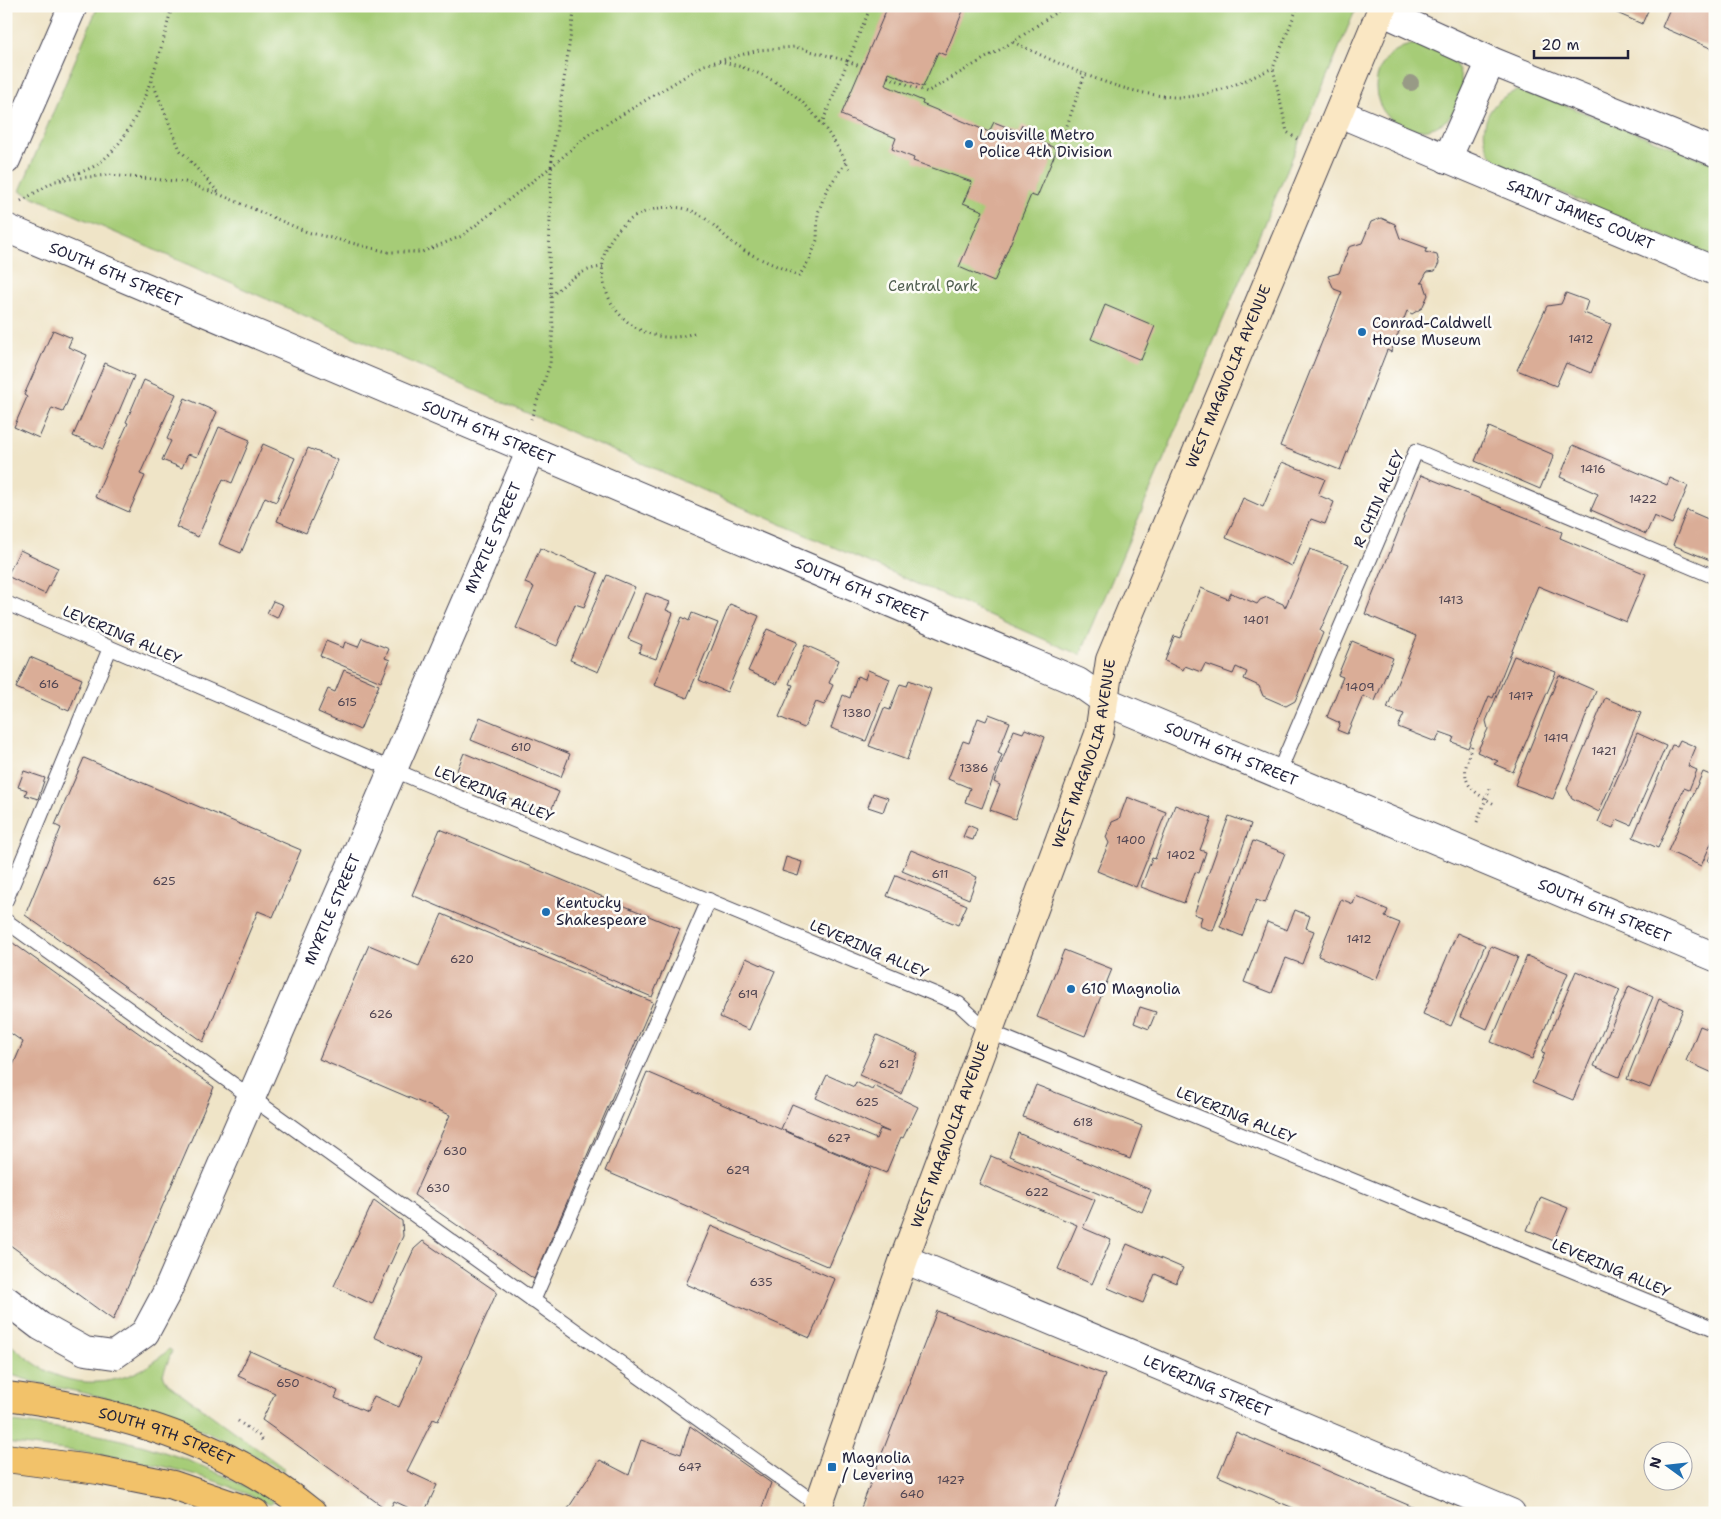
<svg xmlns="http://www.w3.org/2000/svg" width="1721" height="1519" font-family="'Shantell Sans',sans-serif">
	<rect width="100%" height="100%" fill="#fdfcf7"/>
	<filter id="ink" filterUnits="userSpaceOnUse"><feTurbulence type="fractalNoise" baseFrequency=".02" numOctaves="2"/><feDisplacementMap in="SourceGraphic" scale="10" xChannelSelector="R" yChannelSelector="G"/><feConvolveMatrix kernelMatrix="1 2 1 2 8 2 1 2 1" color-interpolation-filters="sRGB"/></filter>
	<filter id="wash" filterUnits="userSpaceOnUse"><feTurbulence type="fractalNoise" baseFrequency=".0096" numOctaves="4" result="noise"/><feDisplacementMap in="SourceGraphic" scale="20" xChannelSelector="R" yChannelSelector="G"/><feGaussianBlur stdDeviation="1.12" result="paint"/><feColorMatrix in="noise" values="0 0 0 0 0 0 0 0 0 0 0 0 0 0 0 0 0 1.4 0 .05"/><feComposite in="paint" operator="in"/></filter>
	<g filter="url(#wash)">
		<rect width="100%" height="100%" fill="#efe4c7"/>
		<g fill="#a6cc77" stroke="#647759">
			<path d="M 98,6 L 1357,6 L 1080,655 L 20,191 Z"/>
			<circle cx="1419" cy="87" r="43"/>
			<path d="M 1524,89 L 1715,164 L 1715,258 L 1503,168 C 1470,141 1483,97 1524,89 Z"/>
			<path d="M 6,1341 C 19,1351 32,1363 47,1371 C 88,1393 138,1381 169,1349 L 172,1351 L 163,1374 L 167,1383 L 285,1469 L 283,1471 C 235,1444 186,1421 132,1405 C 90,1392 47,1388 6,1373 Z"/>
			<path d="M 6,1421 C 60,1428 113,1435 164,1452 C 202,1464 238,1482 273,1501 L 270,1505 C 247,1494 224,1483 199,1476 C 136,1457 71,1451 6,1443 Z"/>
		</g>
		<g id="blocks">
			<g fill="#daad97">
				<path d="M 888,6 L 965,6 L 945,55 L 938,52 L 923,87 L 889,73 L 885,85 L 923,101 L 922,104 L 989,132 L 994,122 L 1019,132 L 1022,125 L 1035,131 L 1032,138 L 1057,149 L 1037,197 L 1031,195 L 994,282 L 959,267 L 983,211 L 963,203 L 972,182 L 913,161 L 914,158 L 892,149 L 896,138 L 841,115 Z"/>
				<path d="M 1601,6 L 1650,6 L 1642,24 Z"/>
				<path d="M 1671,6 L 1715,6 L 1715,50 L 1662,27 Z"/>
				<path d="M 1381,218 L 1395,224 L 1400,238 L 1427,248 L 1425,252 L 1437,255 L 1439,263 L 1435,271 L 1427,272 L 1421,283 L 1424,283 L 1428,295 L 1422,308 L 1412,314 L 1407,311 L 1391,352 L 1387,350 L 1340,470 L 1280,446 L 1342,292 L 1334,289 L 1328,276 L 1339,273 L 1349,247 L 1362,243 L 1371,222 Z"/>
				<path d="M 1566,293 L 1588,301 L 1584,313 L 1611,324 L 1591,373 L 1566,363 L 1556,386 L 1517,370 L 1547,306 L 1561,304 Z"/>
				<path d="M 1105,305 L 1155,326 L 1141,360 L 1091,339 Z"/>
				<path d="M 53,330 L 72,338 L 68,347 L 87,355 L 63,412 L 52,408 L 39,438 L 14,427 L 27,397 L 24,395 Z"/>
				<path d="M 105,363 L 134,376 L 103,449 L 73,436 Z"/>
				<path d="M 144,380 L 176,394 L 140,474 L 145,476 L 129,512 L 95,497 L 128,423 L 126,422 Z"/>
				<path d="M 185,398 L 217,412 L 197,457 L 188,454 L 182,468 L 162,460 L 171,441 L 167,439 Z"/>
				<path d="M 219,427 L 250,440 L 232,483 L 223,479 L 198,537 L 176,527 Z"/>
				<path d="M 1489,427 L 1554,455 L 1540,489 L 1475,461 Z"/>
				<path d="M 263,444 L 295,458 L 276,502 L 265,497 L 241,553 L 219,544 Z"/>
				<path d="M 1573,445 L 1667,485 L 1670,478 L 1688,486 L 1672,524 L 1654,516 L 1646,534 L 1591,510 L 1598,494 L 1560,477 Z"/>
				<path d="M 308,448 L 338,460 L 306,533 L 277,521 Z"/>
				<path d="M 1282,462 L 1325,479 L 1318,495 L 1334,502 L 1325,524 L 1311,519 L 1292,566 L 1226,538 L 1243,498 L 1263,507 Z"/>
				<path d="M 1421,475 L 1562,532 L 1560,538 L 1646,574 L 1626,622 L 1538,586 L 1493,698 L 1489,696 L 1468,748 L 1452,742 L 1454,737 L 1440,732 L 1436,742 L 1398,727 L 1404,714 L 1387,708 L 1417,636 L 1365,614 Z"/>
				<path d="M 1687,510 L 1715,522 L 1715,562 L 1673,545 Z"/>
				<path d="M 540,548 L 598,573 L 584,607 L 575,604 L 557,646 L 516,628 L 534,587 L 525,583 Z"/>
				<path d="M 1310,549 L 1349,564 L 1320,631 L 1323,633 L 1295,701 L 1286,706 L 1263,696 L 1259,686 L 1244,679 L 1247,672 L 1236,667 L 1233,674 L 1205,664 L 1201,672 L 1185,666 L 1183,670 L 1165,661 L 1174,636 L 1180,638 L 1201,588 L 1228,599 L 1231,593 L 1257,604 L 1260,600 L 1267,597 L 1283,604 L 1285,608 Z"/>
				<path d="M 20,550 L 58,568 L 45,594 L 7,576 Z"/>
				<path d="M 607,575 L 635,587 L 598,672 L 570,660 Z"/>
				<path d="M 646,593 L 670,602 L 666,610 L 673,613 L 656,659 L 639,653 L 642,645 L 628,639 Z"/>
				<path d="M 273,601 L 283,605 L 277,618 L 267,613 Z"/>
				<path d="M 730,604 L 759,616 L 727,692 L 699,680 Z"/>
				<path d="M 692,613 L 718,623 L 687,698 L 654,685 L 682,617 L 689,621 Z"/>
				<path d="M 767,629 L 797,642 L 777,684 L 748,671 Z"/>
				<path d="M 362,638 L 389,649 L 385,658 L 390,660 L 381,682 L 320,656 L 326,641 L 343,648 L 345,642 L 358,647 Z"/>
				<path d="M 1352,641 L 1393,658 L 1375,701 L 1363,696 L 1347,734 L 1337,730 L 1340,723 L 1327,717 L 1343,677 L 1338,675 Z"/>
				<path d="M 805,645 L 839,660 L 829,683 L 833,685 L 824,705 L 816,702 L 804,728 L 779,717 L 793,685 L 789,684 Z"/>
				<path d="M 1514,656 L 1556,672 L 1513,772 L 1494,764 L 1498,761 L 1477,752 L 1488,729 L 1486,721 Z"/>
				<path d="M 30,657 L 82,679 L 69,711 L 16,688 Z"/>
				<path d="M 344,670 L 379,685 L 360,730 L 318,712 L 328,689 L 335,692 Z"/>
				<path d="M 868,670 L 890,679 L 866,741 L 831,728 L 843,695 L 850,698 L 857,676 L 865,679 Z"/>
				<path d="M 1559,675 L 1596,691 L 1553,799 L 1515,785 Z"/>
				<path d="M 909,680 L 931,689 L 907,760 L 869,746 L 884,708 L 890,710 L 900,684 L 907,686 Z"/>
				<path d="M 1605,698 L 1641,713 L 1599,812 L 1572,798 L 1567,789 Z"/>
				<path d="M 989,714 L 1010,722 L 998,753 L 1002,755 L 982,808 L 965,802 L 970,788 L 948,779 L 963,741 L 969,743 L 978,718 L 986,721 Z"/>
				<path d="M 480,717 L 570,754 L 561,777 L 471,740 Z"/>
				<path d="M 1025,729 L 1045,737 L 1015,819 L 990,810 L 1000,785 L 994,782 L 1014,730 L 1023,733 Z"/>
				<path d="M 1637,733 L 1666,746 L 1631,825 L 1617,819 L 1613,828 L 1598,822 Z"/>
				<path d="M 1680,740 L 1696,747 L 1688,766 L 1697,770 L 1689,790 L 1684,788 L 1658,848 L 1633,837 L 1672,745 L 1677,746 Z"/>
				<path d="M 464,753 L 559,792 L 549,815 L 455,775 Z"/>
				<path d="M 84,758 L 301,850 L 273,917 L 258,911 L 203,1042 L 25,915 L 61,828 L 55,825 Z"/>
				<path d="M 24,771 L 45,778 L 38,799 L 25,795 L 27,790 L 18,787 Z"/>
				<path d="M 1703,772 L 1715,777 L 1715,835 L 1701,866 L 1668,851 Z"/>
				<path d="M 873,793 L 888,798 L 883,812 L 868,807 Z"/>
				<path d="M 1127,797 L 1166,812 L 1136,887 L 1097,871 L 1109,843 L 1106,837 L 1112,822 L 1119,819 Z"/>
				<path d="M 1175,805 L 1212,818 L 1200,850 L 1206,852 L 1199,873 L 1195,872 L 1184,903 L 1141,887 L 1152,858 L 1155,859 Z"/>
				<path d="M 1229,816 L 1251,824 L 1213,931 L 1199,926 L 1202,917 L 1194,914 Z"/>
				<path d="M 968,825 L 977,829 L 973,840 L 963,837 Z"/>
				<path d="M 440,829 L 680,929 L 652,997 L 412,895 Z"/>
				<path d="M 1253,841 L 1285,853 L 1265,903 L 1256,900 L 1242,936 L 1220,927 Z"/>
				<path d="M 1715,844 L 1715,864 L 1708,861 Z"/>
				<path d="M 911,850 L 977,877 L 969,899 L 902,871 Z"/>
				<path d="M 786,857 L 802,862 L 798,876 L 782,871 Z"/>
				<path d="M 896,875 L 967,905 L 958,925 L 887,896 Z"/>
				<path d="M 1356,896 L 1388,910 L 1385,917 L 1400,923 L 1376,980 L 1318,956 L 1341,899 L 1353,904 Z"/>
				<path d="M 1295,910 L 1310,916 L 1306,928 L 1314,931 L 1302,964 L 1286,958 L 1272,993 L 1244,982 L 1267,922 L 1287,930 Z"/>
				<path d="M 442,914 L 653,1002 L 534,1279 L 414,1195 L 450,1115 L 319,1059 L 369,945 L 419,966 Z"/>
				<path d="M 1457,933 L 1485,945 L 1451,1026 L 1423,1014 Z"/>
				<path d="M 6,938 L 214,1087 L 113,1320 L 6,1242 L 6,1082 L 23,1042 L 6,1030 Z"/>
				<path d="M 1491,946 L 1518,957 L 1487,1029 L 1460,1017 Z"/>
				<path d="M 1064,950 L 1112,969 L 1085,1036 L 1037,1017 Z"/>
				<path d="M 1527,956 L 1568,973 L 1532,1059 L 1491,1042 Z"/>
				<path d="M 746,958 L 775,971 L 749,1030 L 720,1017 Z"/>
				<path d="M 1576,971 L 1620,990 L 1573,1100 L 1532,1083 L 1545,1053 L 1542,1052 Z"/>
				<path d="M 1629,986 L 1653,997 L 1619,1077 L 1594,1066 Z"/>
				<path d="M 1659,999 L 1683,1009 L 1650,1088 L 1627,1079 Z"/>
				<path d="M 1140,1007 L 1156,1012 L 1149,1029 L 1134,1023 Z"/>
				<path d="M 1700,1026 L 1715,1032 L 1715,1074 L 1686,1061 Z"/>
				<path d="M 877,1035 L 918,1053 L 901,1094 L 859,1075 Z"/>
				<path d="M 647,1072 L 871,1168 L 829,1267 L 605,1171 Z"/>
				<path d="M 827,1075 L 854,1087 L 856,1082 L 872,1090 L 874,1086 L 918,1107 L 903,1138 L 901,1137 L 886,1173 L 781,1129 L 792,1104 L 876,1139 L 880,1129 L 889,1132 L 816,1098 Z"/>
				<path d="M 1036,1085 L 1142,1126 L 1130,1159 L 1023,1117 Z"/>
				<path d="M 1018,1133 L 1151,1190 L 1142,1212 L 1009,1156 Z"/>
				<path d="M 991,1156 L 1095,1200 L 1083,1228 L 1111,1240 L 1092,1284 L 1058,1269 L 1077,1225 L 979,1184 Z"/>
				<path d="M 1541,1197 L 1568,1208 L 1554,1241 L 1527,1230 Z"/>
				<path d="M 374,1200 L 402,1221 L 403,1236 L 372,1304 L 334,1286 Z"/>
				<path d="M 711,1226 L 835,1279 L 810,1338 L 686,1284 Z"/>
				<path d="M 423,1241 L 497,1292 L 438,1421 L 433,1419 L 407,1471 L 437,1485 L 424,1513 L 420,1513 L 394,1501 L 389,1511 L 262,1420 L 275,1393 L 238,1376 L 250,1351 L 338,1391 L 335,1398 L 367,1412 L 374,1396 L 399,1407 L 421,1359 L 374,1337 L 414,1249 Z"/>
				<path d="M 1127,1244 L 1183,1268 L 1176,1283 L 1155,1274 L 1143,1303 L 1108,1288 Z"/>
				<path d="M 937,1311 L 1105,1375 L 1053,1513 L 859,1513 Z"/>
				<path d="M 690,1426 L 771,1483 L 760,1513 L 565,1513 L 600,1460 L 629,1475 L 641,1440 L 681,1454 Z"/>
				<path d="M 1236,1432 L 1427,1513 L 1305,1513 L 1218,1476 Z"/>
			</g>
		</g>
	</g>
	<g filter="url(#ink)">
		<use href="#blocks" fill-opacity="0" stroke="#413f50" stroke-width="1"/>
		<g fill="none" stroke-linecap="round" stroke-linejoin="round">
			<defs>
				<g id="lane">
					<path d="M 6,603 L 422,782 L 959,1004 L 988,1031 L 1715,1329"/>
					<path d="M 1278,774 L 1416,451 L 1715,577"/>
					<path d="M 6,900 L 110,648"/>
					<path d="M 6,921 L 819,1506"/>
					<path d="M 533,1301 L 709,900"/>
				</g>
				<g id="street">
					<path d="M 1381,11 L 1491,61 L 1715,152"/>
					<path id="s1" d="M 1339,113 L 1715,271"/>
					<path d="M 1447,159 L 1491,61"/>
					<path d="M 6,160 L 73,6"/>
					<path id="s2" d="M 6,228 L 1078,682 L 1105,701 L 1131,712 L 1715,957"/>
					<path id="s3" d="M 904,1259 L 1511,1513"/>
					<path id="s4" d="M 6,1300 L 40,1326 L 85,1351 L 114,1355 L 145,1333 L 167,1292 L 531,450"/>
				</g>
				<g id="secondary">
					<path id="s5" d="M 816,1513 L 904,1259 L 1099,734 L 1110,660 L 1383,6"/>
				</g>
				<g id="primary">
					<path id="s6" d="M 6,1396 C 115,1409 226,1442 312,1513"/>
					<path d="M 6,1458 L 98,1470 L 173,1485 L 255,1513"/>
				</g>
			</defs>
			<use href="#lane" stroke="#413f50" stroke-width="16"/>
			<use href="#street" stroke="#413f50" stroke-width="30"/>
			<use href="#secondary" stroke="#413f50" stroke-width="30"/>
			<use href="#primary" stroke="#413f50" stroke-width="30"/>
			<g stroke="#413f50" stroke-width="3" stroke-dasharray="1 4" stroke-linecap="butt">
				<path d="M 1013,42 C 1063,65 1118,94 1175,97 C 1207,99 1244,81 1273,68"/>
				<path d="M 719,61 C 788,76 819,111 851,171"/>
				<path d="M 862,67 L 848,61 L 871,6"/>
				<path d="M 888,77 L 927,92 L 1013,42 L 1065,6"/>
				<path d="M 152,81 L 180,150 L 220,194"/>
				<path d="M 1297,139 L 1287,132 L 1273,68 L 1298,6"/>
				<path d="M 1059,149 L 1085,73"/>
				<path d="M 551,166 L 575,6"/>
				<path d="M 551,167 L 588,135 L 704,65 L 759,50 L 795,47 L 848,61 L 822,123"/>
				<path d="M 60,179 C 72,174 89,171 99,163 C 141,133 160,54 172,6"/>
				<path d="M 21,201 L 55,181 L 78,178 L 109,175 L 185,182 L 221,195 L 307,232 L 388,252 L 422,252 L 462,236 L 551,167 L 549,265 L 553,327 L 550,364 L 531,419"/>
				<path d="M 551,296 C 568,281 580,269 603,267"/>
				<path d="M 694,333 C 653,348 608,321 603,277 C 597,231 645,199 686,209 C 707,214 720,234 737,246 C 756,259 779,266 799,276 L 810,259 L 817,240 L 818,213 L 826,191 L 846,162"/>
				<path d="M 1472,746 C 1459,780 1465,788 1496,805"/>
				<path d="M 1477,822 L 1491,786"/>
				<path d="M 238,1421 L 259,1436 L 264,1443"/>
			</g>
			<use href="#lane" stroke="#fff" stroke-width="14"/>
			<use href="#street" stroke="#fff" stroke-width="28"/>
			<use href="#secondary" stroke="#fae7c3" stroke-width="28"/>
			<use href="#primary" stroke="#f2c26a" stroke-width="28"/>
		</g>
		<circle fill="#989a86" cx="1411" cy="83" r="8"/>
	</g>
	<g fill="#1f6fb2" stroke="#fdfcf7" stroke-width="2">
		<circle cx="969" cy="144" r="5"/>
		<circle cx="1362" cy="332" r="5"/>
		<circle cx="546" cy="912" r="5"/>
		<circle cx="1071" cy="989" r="5"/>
		<rect x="827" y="1462" width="10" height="10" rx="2.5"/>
	</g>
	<g text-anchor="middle" stroke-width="5" stroke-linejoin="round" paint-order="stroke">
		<g font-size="12" fill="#504552">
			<text x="1581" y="343">1412</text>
			<text x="1593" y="473">1416</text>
			<text x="1643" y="503">1422</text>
			<text x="1451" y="604">1413</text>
			<text x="1256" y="624">1401</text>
			<text x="49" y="688">616</text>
			<text x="1360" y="691">1409</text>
			<text x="1521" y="700">1417</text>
			<text x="347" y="706">615</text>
			<text x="857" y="717">1380</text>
			<text x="1556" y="742">1419</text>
			<text x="521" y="751">610</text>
			<text x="1604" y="755">1421</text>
			<text x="974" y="772">1386</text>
			<text x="1131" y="844">1400</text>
			<text x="1181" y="859">1402</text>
			<text x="940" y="878">611</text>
			<text x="164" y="885">625</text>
			<text x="1359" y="943">1412</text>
			<text x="462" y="963">620</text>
			<text x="748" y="998">619</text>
			<text x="381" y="1018">626</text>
			<text x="889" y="1068">621</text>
			<text x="867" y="1106">625</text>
			<text x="1083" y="1126">618</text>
			<text x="839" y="1142">627</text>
			<text x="455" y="1155">630</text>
			<text x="738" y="1174">629</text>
			<text x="438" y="1192">630</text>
			<text x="1037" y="1196">622</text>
			<text x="761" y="1286">635</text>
			<text x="288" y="1387">650</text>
			<text x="690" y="1471">647</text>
			<text x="951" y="1484">1427</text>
			<text x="912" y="1498">640</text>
		</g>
		<g font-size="15" fill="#22223b" stroke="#fdfcf7" text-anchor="start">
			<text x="979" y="140">Louisville Metro<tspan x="979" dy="17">Police 4th Division</tspan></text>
			<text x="1372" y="328">Conrad-Caldwell<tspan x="1372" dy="17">House Museum</tspan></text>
			<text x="556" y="908">Kentucky<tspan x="556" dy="17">Shakespeare</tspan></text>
			<text x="1081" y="994">610 Magnolia</text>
			<text x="842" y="1463">Magnolia<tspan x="842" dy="17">/ Levering</tspan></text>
		</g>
		<g font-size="15" fill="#22223b" stroke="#fdfcf7">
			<text dy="5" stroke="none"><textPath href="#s1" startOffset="262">SAINT JAMES COURT</textPath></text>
			<text dy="5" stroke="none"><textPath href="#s2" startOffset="119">SOUTH 6TH STREET</textPath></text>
			<text dy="5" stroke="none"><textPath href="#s5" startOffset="1211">WEST MAGNOLIA AVENUE</textPath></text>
			<text dy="5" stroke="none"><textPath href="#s2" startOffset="524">SOUTH 6TH STREET</textPath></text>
			<text transform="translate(1379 499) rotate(-66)" y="5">R CHIN ALLEY</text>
			<text dy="5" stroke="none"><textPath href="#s4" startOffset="1030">MYRTLE STREET</textPath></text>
			<text dy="5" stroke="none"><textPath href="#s2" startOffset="929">SOUTH 6TH STREET</textPath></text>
			<text transform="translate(122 635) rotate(23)" y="5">LEVERING ALLEY</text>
			<text dy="5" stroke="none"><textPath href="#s5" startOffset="806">WEST MAGNOLIA AVENUE</textPath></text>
			<text dy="5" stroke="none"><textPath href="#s2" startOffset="1334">SOUTH 6TH STREET</textPath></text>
			<text transform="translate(494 794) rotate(22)" y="5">LEVERING ALLEY</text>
			<text dy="5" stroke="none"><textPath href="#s4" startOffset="625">MYRTLE STREET</textPath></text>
			<text dy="5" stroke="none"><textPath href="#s2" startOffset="1739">SOUTH 6TH STREET</textPath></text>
			<text transform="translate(869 949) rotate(23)" y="5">LEVERING ALLEY</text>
			<text transform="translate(1236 1115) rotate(22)" y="5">LEVERING ALLEY</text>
			<text dy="5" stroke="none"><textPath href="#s5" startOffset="401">WEST MAGNOLIA AVENUE</textPath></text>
			<text transform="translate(1611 1268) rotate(23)" y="5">LEVERING ALLEY</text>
			<text dy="5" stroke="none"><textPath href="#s3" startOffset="329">LEVERING STREET</textPath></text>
			<text dy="5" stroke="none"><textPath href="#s6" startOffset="166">SOUTH 9TH STREET</textPath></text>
		</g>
		<g font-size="15" fill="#505e50" stroke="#fdfcf7">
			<text x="933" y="291">Central Park</text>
		</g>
	</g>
	<rect width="1721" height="1519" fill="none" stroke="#fdfcf7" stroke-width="25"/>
	<g transform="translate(1668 1466) rotate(285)"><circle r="24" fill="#fdfcf7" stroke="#a5a5ac"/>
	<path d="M0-4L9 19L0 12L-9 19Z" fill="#1f6fb2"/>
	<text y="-8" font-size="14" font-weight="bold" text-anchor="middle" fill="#22223b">N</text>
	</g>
	<path d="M1534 50v8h94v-8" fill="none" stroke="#22223b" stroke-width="2.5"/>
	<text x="1541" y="50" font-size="15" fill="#22223b" stroke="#fdfcf7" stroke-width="4" paint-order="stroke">20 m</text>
</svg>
